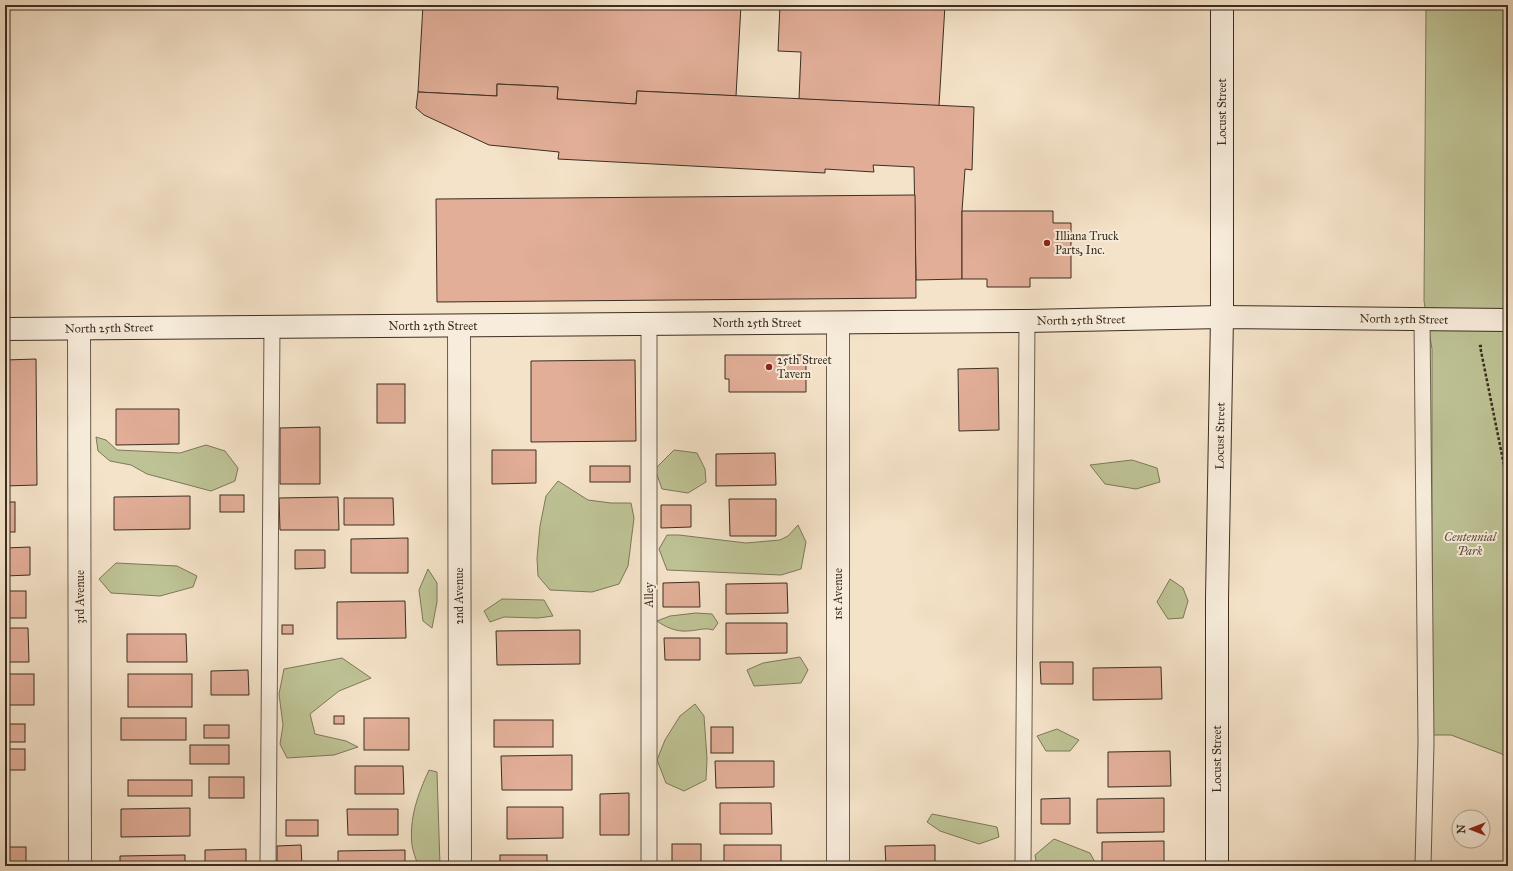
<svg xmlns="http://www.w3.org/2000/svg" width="1513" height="871" font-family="'IM FELL Great Primer',serif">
	<rect width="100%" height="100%" fill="#f5e3c9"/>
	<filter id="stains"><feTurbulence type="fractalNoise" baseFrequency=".005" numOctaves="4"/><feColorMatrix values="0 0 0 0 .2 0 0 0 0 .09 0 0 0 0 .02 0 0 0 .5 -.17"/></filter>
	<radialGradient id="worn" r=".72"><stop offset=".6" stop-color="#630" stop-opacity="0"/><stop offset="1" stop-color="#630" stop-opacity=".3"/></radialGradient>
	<g fill="#bec395" stroke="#7d785b">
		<path d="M 1426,5 L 1508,5 L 1508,761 L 1502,754 L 1451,735 L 1432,735 L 1432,349 L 1424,301 Z"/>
		<path d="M 96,437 L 106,440 L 117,450 L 180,453 L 206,445 L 225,451 L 238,468 L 235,481 L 211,491 L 147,474 L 131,465 L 110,461 L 98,451 Z"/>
		<path d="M 674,450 L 697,453 L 705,469 L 706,482 L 688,493 L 662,489 L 655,469 Z"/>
		<path d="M 1132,460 L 1157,468 L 1160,482 L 1136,489 L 1105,484 L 1090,465 Z"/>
		<path d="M 558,481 L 588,500 L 611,503 L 631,503 L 634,518 L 628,566 L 619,584 L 592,592 L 550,590 L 538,576 L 537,558 L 540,526 L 546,496 Z"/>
		<path d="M 798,525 L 806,542 L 801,569 L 781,575 L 667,570 L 659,549 L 667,535 L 679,535 L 746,543 L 780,540 L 788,536 Z"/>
		<path d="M 116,563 L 177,566 L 197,576 L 193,587 L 160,596 L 111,593 L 99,579 Z"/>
		<path d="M 428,569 L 437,583 L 437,602 L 432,628 L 423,621 L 419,590 Z"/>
		<path d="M 1170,579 L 1183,588 L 1188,601 L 1183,618 L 1168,619 L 1157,602 Z"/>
		<path d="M 502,599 L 544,600 L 553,616 L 538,618 L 504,617 L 490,622 L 484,611 Z"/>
		<path d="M 696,613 L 712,614 L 718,623 L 713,630 C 705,627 696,631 687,631 C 677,632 665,627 657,621 L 670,616 Z"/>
		<path d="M 800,657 L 808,670 L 801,683 L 754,686 L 747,670 L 763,663 Z"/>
		<path d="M 342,658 L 371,678 L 339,691 L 310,714 L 315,734 L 346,741 L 358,747 L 334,755 L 287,758 L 280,744 L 283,725 L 279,694 L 284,669 Z"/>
		<path d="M 695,704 L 704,716 L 707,759 L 706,780 L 684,791 L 666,783 L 657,760 L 665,740 L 680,716 Z"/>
		<path d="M 1057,729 L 1079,740 L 1070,751 L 1046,751 L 1037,736 Z"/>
		<path d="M 429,770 L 437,772 L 440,866 L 418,866 C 416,859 413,852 412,845 C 409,818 418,794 429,770 Z"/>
		<path d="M 932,814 L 997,827 L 999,837 L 979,844 L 940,831 L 927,822 Z"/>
		<path d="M 1054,839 L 1090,853 L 1097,866 L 1037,866 L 1035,855 Z"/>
	</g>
	<g fill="#e2ae98" stroke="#3c2e21">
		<path d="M 423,5 L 741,5 L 736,96 L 637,91 L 636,104 L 557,99 L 558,87 L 497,84 L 497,96 L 418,92 Z"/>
		<path d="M 780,5 L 945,5 L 939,106 L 799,99 L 801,52 L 778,51 Z"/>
		<path d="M 497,84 L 558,87 L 557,99 L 636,104 L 637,91 L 974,107 L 972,170 L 965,169 L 962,211 L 962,279 L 916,280 L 914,167 L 873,165 L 874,172 L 825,169 L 825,173 L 558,159 L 559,152 L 489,145 L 424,115 L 416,108 L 418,92 L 497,96 Z"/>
		<path d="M 915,195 L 916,298 L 437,302 L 436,199 Z"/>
		<path d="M 962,211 L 1053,211 L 1053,223 L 1071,223 L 1071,278 L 1030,278 L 1030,287 L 987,287 L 987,279 L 962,279 Z"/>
		<path d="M 725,355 L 806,355 L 806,392 L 729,392 L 729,379 L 725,379 Z"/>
		<path d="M 36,359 L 37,485 L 5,486 L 5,360 Z"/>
		<path d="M 635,360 L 636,441 L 531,442 L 531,361 Z"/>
		<path d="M 998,368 L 999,430 L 959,431 L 958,369 Z"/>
		<rect x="377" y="384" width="28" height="39"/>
		<path d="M 116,409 L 179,409 L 179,444 L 116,445 Z"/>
		<path d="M 320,427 L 320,484 L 280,484 L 280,428 Z"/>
		<path d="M 492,450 L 536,450 L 536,483 L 492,484 Z"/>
		<path d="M 775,453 L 776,485 L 716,486 L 716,454 Z"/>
		<rect x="590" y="466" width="40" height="16"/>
		<rect x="220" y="495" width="24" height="17"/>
		<path d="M 190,496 L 190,529 L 114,530 L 114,497 Z"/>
		<path d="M 338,497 L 339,530 L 280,530 L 279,498 Z"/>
		<path d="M 344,498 L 393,498 L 394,525 L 344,525 Z"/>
		<path d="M 729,499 L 776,499 L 776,536 L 730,536 Z"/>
		<rect x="5" y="502" width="10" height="30"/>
		<path d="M 661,505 L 691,505 L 691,527 L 661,528 Z"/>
		<path d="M 408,538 L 408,573 L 351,573 L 351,539 Z"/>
		<path d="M 30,547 L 30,575 L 5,576 L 5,548 Z"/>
		<path d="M 295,550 L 325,550 L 325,568 L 295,569 Z"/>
		<path d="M 699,582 L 700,607 L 663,607 L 663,583 Z"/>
		<path d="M 787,583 L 788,613 L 726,614 L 726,584 Z"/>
		<rect x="5" y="591" width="21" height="27"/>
		<path d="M 405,601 L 406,638 L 337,639 L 337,602 Z"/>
		<path d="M 726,623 L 787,623 L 787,653 L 726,654 Z"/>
		<rect x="282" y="625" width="11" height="9"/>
		<path d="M 5,628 L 28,628 L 29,662 L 5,662 Z"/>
		<path d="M 580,630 L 580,664 L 497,665 L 496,631 Z"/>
		<path d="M 127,634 L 186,634 L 187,662 L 127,662 Z"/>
		<path d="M 664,638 L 700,638 L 700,660 L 665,660 Z"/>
		<path d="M 1040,662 L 1073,662 L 1073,684 L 1041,684 Z"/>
		<path d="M 1161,667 L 1162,699 L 1093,700 L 1093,668 Z"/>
		<path d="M 248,670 L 249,695 L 211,695 L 211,671 Z"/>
		<rect x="5" y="674" width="29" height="31"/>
		<rect x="128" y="674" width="64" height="33"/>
		<rect x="334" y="716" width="10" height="8"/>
		<rect x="121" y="718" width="65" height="22"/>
		<rect x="364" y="718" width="45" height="32"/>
		<rect x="494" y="720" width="59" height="27"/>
		<rect x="5" y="724" width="20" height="18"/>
		<rect x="204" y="725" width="25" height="13"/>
		<rect x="711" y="727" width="22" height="26"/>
		<rect x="190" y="745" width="39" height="19"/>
		<rect x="5" y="749" width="20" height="21"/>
		<path d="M 1170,751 L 1171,786 L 1108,787 L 1108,752 Z"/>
		<path d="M 572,755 L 572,790 L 502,790 L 501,756 Z"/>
		<path d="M 715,761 L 774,761 L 774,787 L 716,788 Z"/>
		<path d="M 355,766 L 403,766 L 404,794 L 355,794 Z"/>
		<rect x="209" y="777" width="35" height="21"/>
		<rect x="128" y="780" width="64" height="16"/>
		<path d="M 629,793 L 629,835 L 600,835 L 600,794 Z"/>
		<path d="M 1070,798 L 1070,824 L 1041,824 L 1041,799 Z"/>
		<path d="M 1164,798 L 1164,832 L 1097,833 L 1097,799 Z"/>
		<path d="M 720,803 L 771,803 L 772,834 L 720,834 Z"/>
		<path d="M 507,807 L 563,807 L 563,838 L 507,839 Z"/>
		<path d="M 190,808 L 190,836 L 121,837 L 121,809 Z"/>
		<path d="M 347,809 L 398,809 L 398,835 L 348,835 Z"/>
		<rect x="286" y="820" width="32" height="16"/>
		<path d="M 1164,841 L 1164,866 L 1102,866 L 1102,842 Z"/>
		<rect x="672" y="844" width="29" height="22"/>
		<path d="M 301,845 L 302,866 L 277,866 L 277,846 Z"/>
		<rect x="724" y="845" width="57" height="21"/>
		<path d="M 935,845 L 935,866 L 886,866 L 885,846 Z"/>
		<rect x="5" y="847" width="21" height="19"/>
		<path d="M 246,849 L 246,866 L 205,866 L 205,850 Z"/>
		<path d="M 405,850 L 405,866 L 338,866 L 338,851 Z"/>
		<path d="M 185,855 L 185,866 L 120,866 L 120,856 Z"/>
		<rect x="500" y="855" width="47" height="11"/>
	</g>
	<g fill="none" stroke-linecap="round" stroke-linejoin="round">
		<defs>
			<g id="lane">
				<path d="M 1422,320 L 1426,743 L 1423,866"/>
				<path d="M 649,324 L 649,866"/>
				<path d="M 268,866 L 272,327"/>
				<path d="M 1023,866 L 1027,321"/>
			</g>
			<g id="street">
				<path d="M 838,323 L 838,866"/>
				<path d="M 459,326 L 460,866"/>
				<path d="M 79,329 L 80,866"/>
			</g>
			<g id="secondary">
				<path d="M 5,329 L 1027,321 L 1222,317 L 1508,320"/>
				<path d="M 1217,866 L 1217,598 L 1222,317 L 1222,5"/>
			</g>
		</defs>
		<use href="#lane" stroke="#6a5b4b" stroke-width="17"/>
		<use href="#street" stroke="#6a5b4b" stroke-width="24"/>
		<use href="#secondary" stroke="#3c2e21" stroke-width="24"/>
		<path stroke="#3c2e21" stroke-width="2.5" stroke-dasharray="3 2" stroke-linecap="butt" d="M 1482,346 L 1480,346 L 1508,485"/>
		<use href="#lane" stroke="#f8eddc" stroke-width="15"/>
		<use href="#street" stroke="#f8eddc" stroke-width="22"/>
		<use href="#secondary" stroke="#f8eddc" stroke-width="22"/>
	</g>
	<g fill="#8f2418" stroke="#f8eddc" stroke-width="1.5">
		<circle cx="1047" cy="243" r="4"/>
		<circle cx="769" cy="367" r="4"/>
	</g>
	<g text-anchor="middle" stroke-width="4" stroke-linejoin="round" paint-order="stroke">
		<g font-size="12" fill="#3c2e21" stroke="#f8eddc">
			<text transform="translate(1222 112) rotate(-90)" y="4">Locust Street</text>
			<text transform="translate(1404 319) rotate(1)" y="4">North 25th Street</text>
			<text transform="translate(1081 320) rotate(-1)" y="4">North 25th Street</text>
			<text x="757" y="327">North 25th Street</text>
			<text x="433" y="330">North 25th Street</text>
			<text transform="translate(109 328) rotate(-1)" y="4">North 25th Street</text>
			<text transform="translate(1220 436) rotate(-89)" y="4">Locust Street</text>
			<text transform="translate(838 594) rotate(-90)" y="4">1st Avenue</text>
			<text transform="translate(649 595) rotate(-90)" y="4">Alley</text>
			<text transform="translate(459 596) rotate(-90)" y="4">2nd Avenue</text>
			<text transform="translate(80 597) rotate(-90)" y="4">3rd Avenue</text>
			<text transform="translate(1217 759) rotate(-90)" y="4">Locust Street</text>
		</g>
		<g font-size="12" fill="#3c2e21" stroke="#f8eddc" text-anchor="start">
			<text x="1055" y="240">Illiana Truck<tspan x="1055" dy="14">Parts, Inc.</tspan></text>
			<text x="777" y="364">25th Street<tspan x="777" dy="14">Tavern</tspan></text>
		</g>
		<g font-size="12" font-style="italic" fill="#5c533e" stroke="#f8eddc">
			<text x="1470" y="541">Centennial<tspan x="1470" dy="14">Park</tspan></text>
		</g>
	</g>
	<rect width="1513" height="871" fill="none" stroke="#f5e3c9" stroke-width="20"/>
	<rect x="6" y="6" width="1501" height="859" fill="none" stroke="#3c2e21" stroke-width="2"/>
	<rect x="10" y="10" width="1493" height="851" fill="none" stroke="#3c2e21"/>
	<g transform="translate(1471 829) rotate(270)"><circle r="19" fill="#f8eddc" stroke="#ada191"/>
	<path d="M0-3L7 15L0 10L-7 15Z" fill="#8f2418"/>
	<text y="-6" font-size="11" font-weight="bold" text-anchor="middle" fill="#3c2e21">N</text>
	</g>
	<rect width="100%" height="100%" filter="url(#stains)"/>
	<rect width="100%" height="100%" fill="url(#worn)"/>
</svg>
